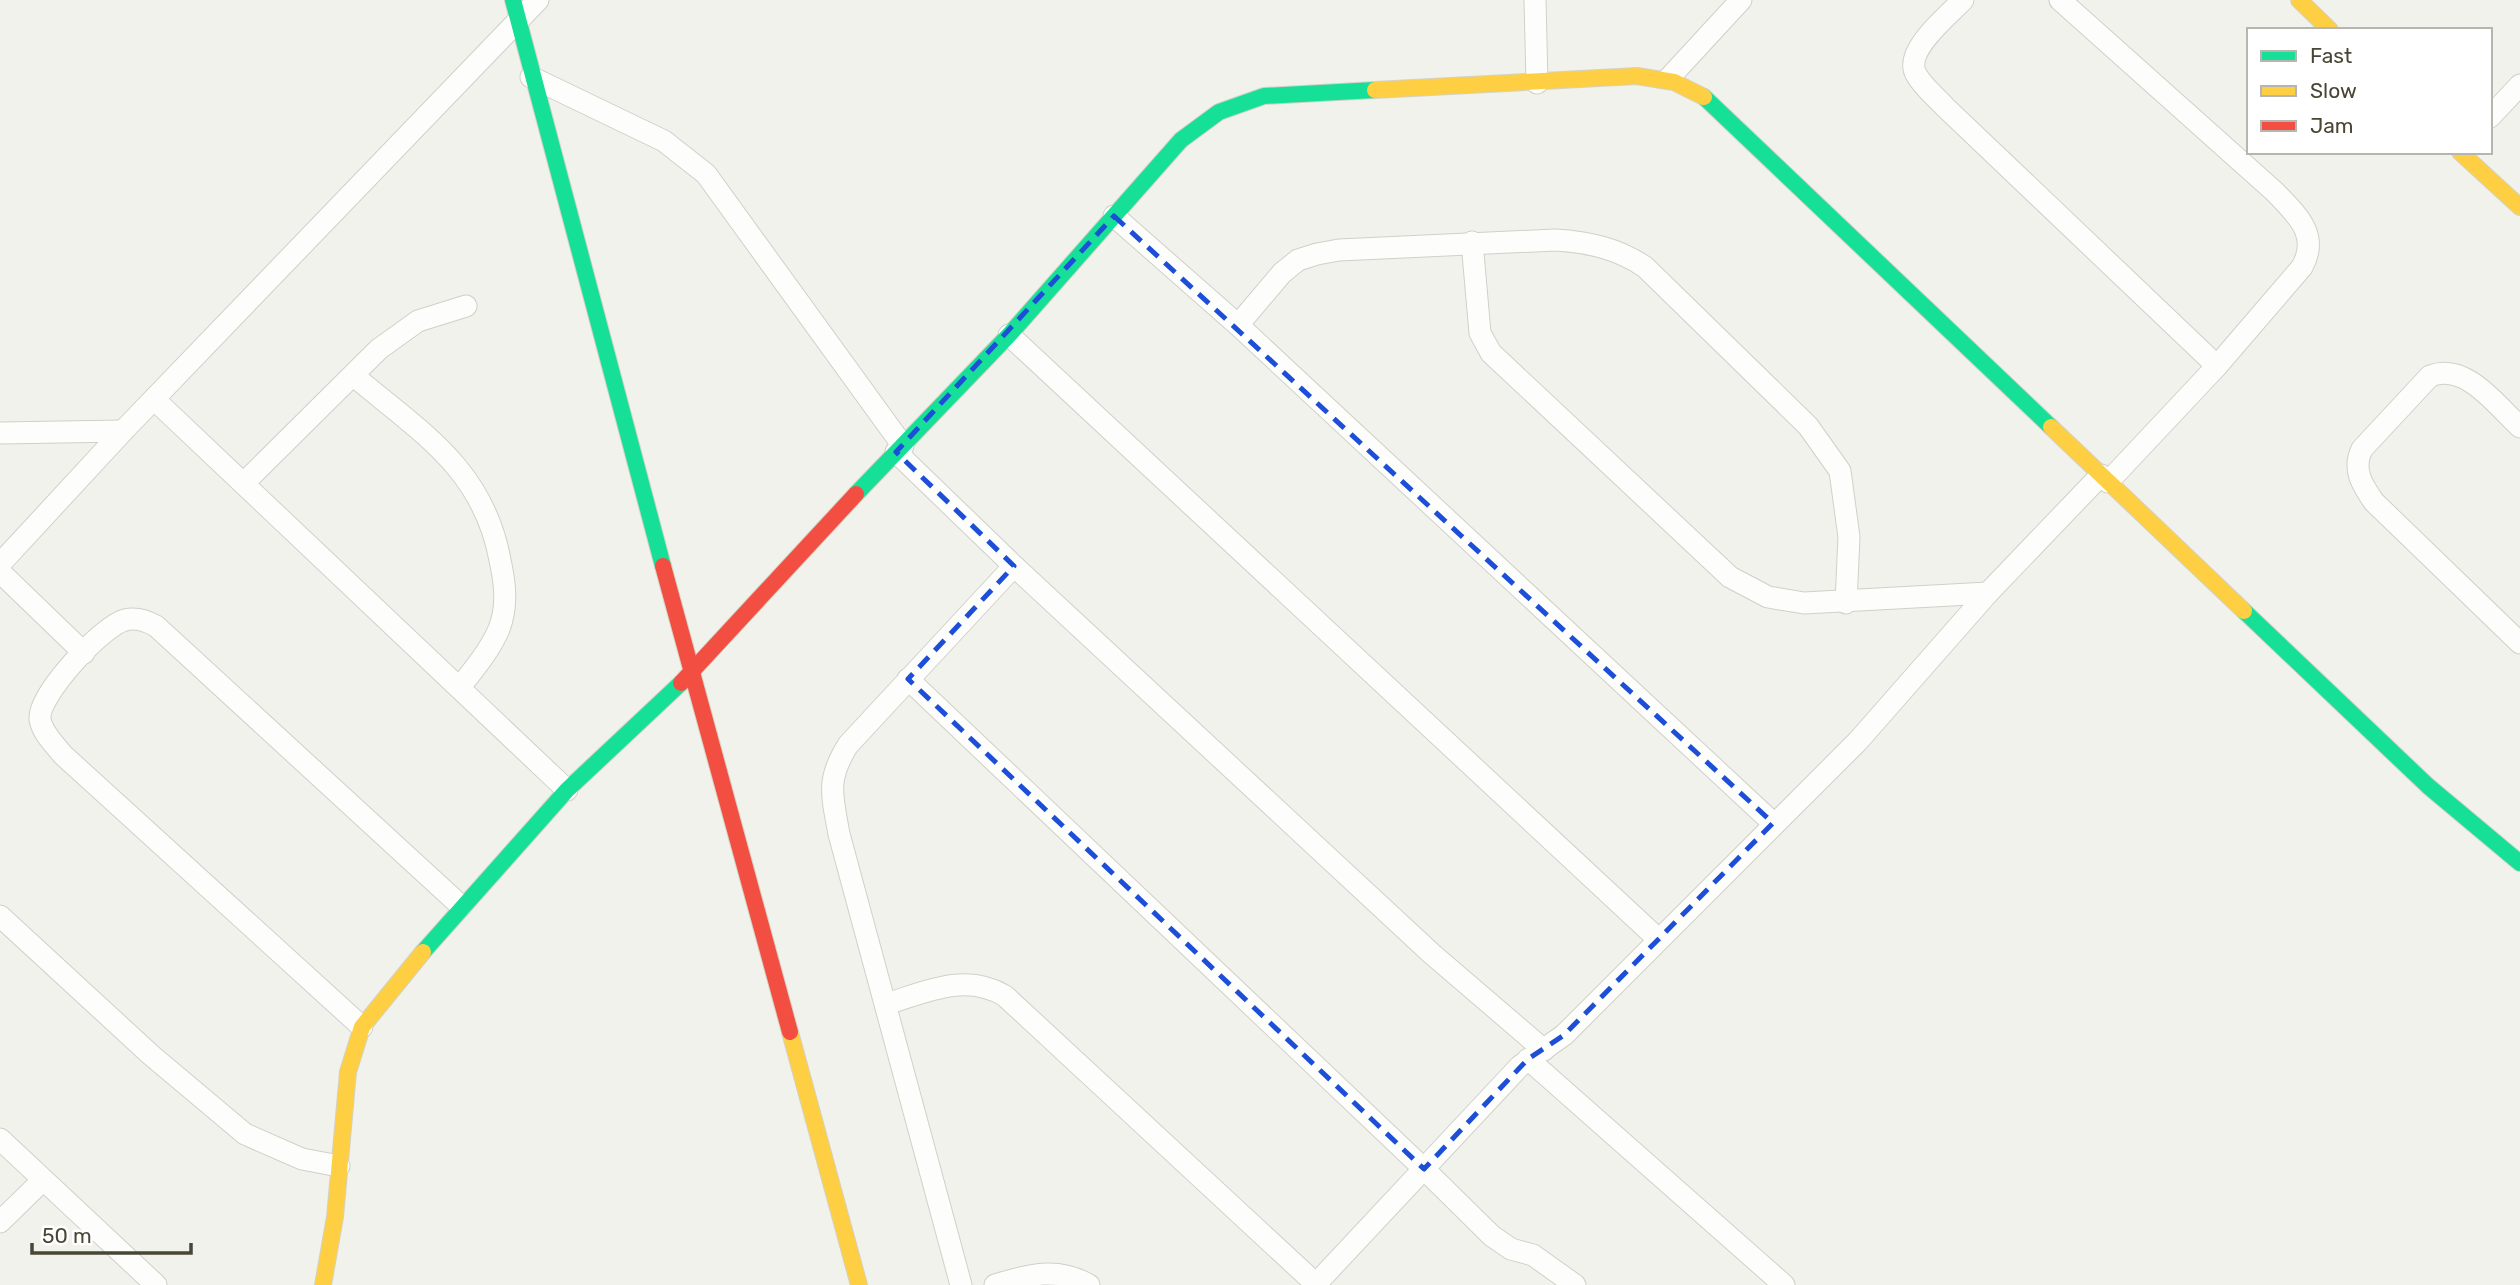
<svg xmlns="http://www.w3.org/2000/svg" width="2520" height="1285" font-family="Rubik,sans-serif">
	<rect width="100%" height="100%" fill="#f2f2ec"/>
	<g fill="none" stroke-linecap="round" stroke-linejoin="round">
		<defs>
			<g id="street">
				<path d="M 1535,0 L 1537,83"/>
				<path d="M 1963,0 C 1949,15 1903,51 1916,74 C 1922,86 1936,97 1945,107 L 2217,366"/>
				<path d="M 2060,0 L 2275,192 C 2297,215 2320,235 2302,267 L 2217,366 L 2108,482"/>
				<path d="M 531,77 L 664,141 L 706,174 L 903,446"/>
				<path d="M 1669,78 L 1741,0"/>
				<path d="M 2490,117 L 2520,85"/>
				<path d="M 1114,216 L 1238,325 L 1773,823"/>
				<path d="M 1472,242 L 1480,333 L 1491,353 L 1730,577 L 1768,597 L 1804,603 L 1988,593"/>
				<path d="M 1238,325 L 1282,273 L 1298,260 L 1317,254 L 1339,250 L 1555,240 C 1588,242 1617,248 1645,267 L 1808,426 L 1840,471 L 1849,537 L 1846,603"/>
				<path d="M 1009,335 L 1658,939"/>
				<path d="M 354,376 C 420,432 483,468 500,560 C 505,583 508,606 499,629 C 490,650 475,668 460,687"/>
				<path d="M 155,400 L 567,790"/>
				<path d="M 2520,427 C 2496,405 2466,362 2430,376 L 2362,449 C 2352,469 2362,485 2374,502 L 2520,643"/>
				<path d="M 0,433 L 123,431"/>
				<path d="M 896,452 L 1014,566 L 1432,954 L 1544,1050"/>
				<path d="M 244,483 L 379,349 L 418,321 L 466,306"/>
				<path d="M 0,564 L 123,431 L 538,0"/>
				<path d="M 0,572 L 84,653"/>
				<path d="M 908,679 L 1424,1169 L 1492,1236 L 1511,1249 L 1533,1255 L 1575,1285"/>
				<path d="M 0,916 L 151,1055 L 245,1134 L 302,1159 L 339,1166"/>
				<path d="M 886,1004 C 926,992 966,972 1005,996 L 1317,1285"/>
				<path d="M 362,1027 L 63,755 C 55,745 42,733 40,719 C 38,695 102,626 125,620 C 136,617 147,621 156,626 L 461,906"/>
				<path d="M 1528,1059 L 1784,1285"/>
				<path d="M 0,1139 L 156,1285"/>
				<path d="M 0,1222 L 42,1181"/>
				<path d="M 961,1285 L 839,834 C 832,795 826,780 848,745 L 1014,566"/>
				<path d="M 995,1285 C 1028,1275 1057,1266 1089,1285"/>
				<path d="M 1315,1285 L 1520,1066 L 1564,1035 L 1858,741 L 1988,593 L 2101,475"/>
			</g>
			<g id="fast">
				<path d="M 513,0 L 663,566"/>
				<path d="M 1704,97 L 2051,427"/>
				<path d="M 856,494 L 1009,335 L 1181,140 L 1219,112 L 1264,96 L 1375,90"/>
				<path d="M 2244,611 L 2428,786 L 2520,863"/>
				<path d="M 423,952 L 567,790 L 681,683"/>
			</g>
			<g id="slow">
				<path d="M 2299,0 L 2330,30"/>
				<path d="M 1375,90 L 1637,76 L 1674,82 L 1704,97"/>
				<path d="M 2460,152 L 2520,207"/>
				<path d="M 2051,427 L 2244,611"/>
				<path d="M 790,1032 L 859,1285"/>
				<path d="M 323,1285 L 335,1217 L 348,1072 L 362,1027 L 423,952"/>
			</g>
			<g id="jam">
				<path d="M 663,566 L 790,1032"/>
				<path d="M 681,683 L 856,494"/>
			</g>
		</defs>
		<use href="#street" stroke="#d0d0c9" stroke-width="23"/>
		<use href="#fast" stroke="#d3d2c4" stroke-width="18"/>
		<use href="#slow" stroke="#d3d2c4" stroke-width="18"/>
		<use href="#jam" stroke="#d3d2c4" stroke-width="18"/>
		<use href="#street" stroke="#fdfdfc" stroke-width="21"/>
		<use href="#fast" stroke="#16e098" stroke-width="16"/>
		<use href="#slow" stroke="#ffcf43" stroke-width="16"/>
		<use href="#jam" stroke="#f24e42" stroke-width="16"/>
	</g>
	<path fill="none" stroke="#1d4ed8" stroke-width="5" stroke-dasharray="14 9" stroke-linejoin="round" d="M 1114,216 L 1773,823 L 1564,1035 L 1528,1059 L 1424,1169 L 908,679 L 1014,566 L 896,452 Z"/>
	<rect x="2247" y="28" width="245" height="126" fill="#ffffff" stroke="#b6b5af" stroke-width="2"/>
	<rect x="2261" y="51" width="35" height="10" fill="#16e098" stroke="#b6b5af" stroke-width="2"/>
	<text x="2310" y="63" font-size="21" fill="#494636">Fast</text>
	<rect x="2261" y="86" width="35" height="10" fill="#ffcf43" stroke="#b6b5af" stroke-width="2"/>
	<text x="2310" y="98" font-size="21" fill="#494636">Slow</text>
	<rect x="2261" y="121" width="35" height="10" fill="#f24e42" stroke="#b6b5af" stroke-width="2"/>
	<text x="2310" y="133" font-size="21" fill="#494636">Jam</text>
	<path d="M32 1243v10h159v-10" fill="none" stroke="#494636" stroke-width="3.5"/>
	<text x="42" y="1243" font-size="21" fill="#494636" stroke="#ffffff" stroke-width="5" paint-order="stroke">50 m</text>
</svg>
